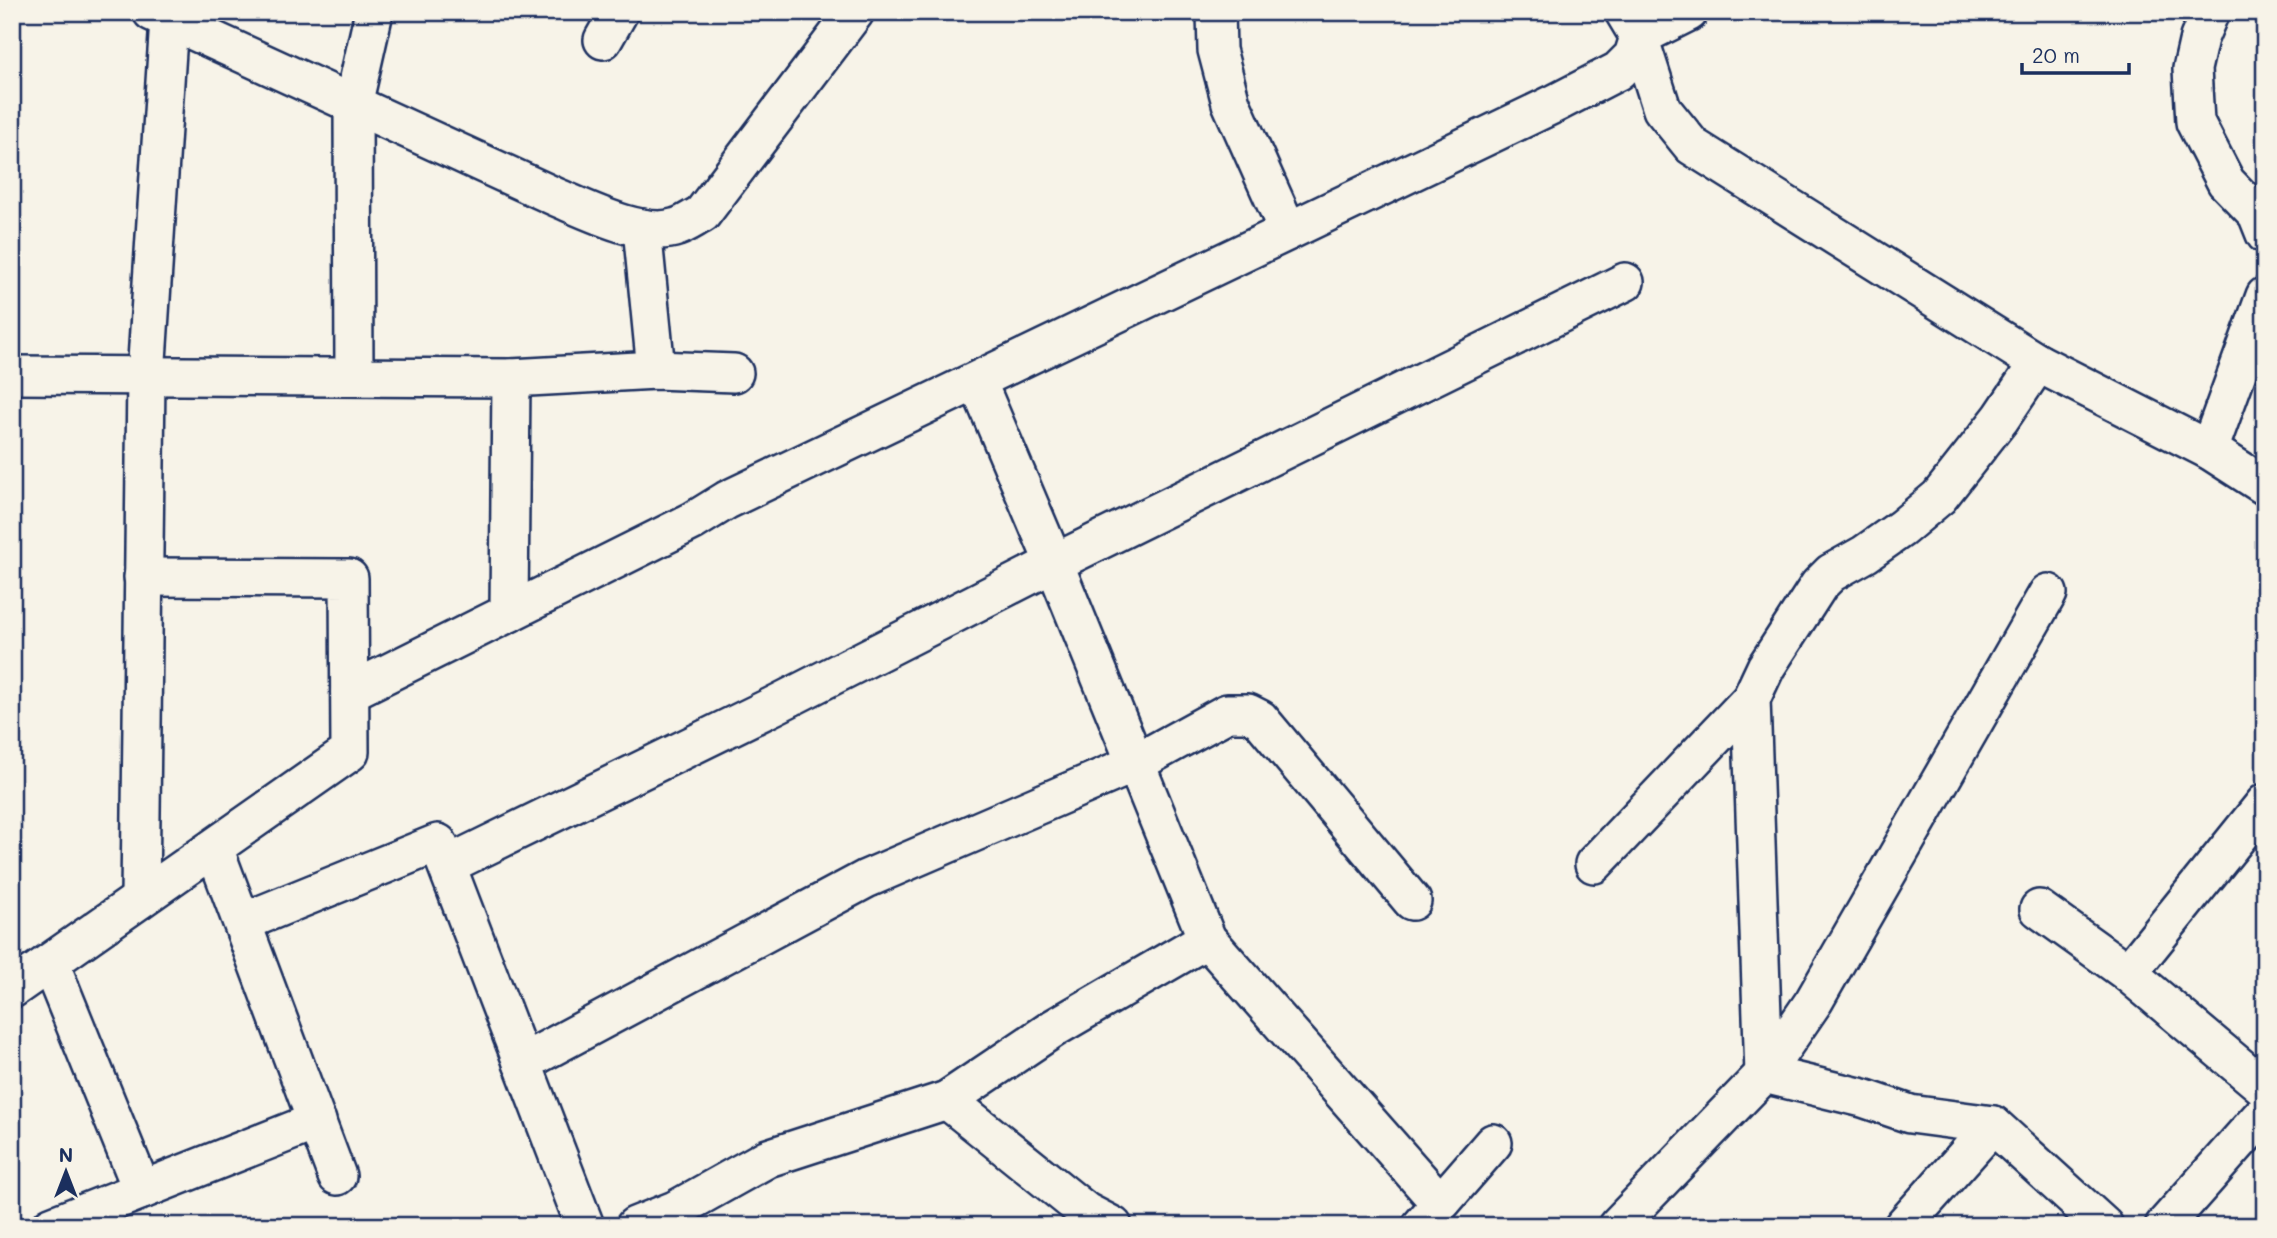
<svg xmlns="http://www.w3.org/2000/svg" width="2277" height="1238" font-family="Mali,sans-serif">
	<rect width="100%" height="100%" fill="#f7f3e8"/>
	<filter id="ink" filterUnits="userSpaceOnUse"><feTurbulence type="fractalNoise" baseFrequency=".0143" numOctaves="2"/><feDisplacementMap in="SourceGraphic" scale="14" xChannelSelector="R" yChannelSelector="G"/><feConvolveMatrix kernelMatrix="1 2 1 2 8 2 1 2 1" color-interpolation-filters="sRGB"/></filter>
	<g filter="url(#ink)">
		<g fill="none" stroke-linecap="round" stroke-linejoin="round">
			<defs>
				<g id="street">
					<path d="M 152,12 L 556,197 C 587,210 644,239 677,227 C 686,224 694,218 702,214 L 855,12"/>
					<path d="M 1216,12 L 1217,50 L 1231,103 L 1288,231"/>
					<path d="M 1689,12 L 1639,37 L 1662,109 L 1692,146 L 2038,363 L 2209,450 L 2265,486"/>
					<path d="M 2210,12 L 2199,38 L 2192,69 L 2195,122 L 2226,182 L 2257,214 L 2265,234"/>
					<path d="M 603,40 L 619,12"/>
					<path d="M 642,228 L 656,370"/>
					<path d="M 2038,363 L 2001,418 L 1939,497 L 1902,528 L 1865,554 L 1831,573 L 1819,585 L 1766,667 L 1751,699 L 1764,1074 L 1863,1098 L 1910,1114 L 1993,1125 L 2104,1226"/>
					<path d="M 12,375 L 511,378 L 656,370 L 734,373"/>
					<path d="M 354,377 L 353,105 L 374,12"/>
					<path d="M 2209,450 L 2265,296"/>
					<path d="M 509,613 L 511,378"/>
					<path d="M 350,692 L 693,521 L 727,500 L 1556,103 L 1618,71 L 1633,56 L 1639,37 L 1624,12"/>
					<path d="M 214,848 L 337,1176"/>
					<path d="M 1594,864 L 1751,699"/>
					<path d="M 447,865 L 773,706 L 1054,563 L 977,381"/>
					<path d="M 140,899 L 146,376 L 169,20 L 172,12"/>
					<path d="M 2039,909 L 2128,973 L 2265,1088"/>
					<path d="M 243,922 L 438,843 L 585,1226"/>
					<path d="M 50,963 L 142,1190"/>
					<path d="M 2128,973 L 2265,803"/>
					<path d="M 12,989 L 350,752 L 349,578 L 143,577"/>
					<path d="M 522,1063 L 866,879 L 1136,763 L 1227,713 L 1248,713 L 1260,719 L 1412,901"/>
					<path d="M 947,1100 L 1086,1212 L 1113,1226"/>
					<path d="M 1440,1203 L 1207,939 L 1054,563 L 1625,282"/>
					<path d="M 51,1226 L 317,1121"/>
					<path d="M 635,1226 L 675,1210 L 768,1158 L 947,1100 L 1054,1028 L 1207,939"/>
					<path d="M 1421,1226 L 1493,1143"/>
					<path d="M 1617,1226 L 1764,1074 L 1814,1001 L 2048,593"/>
					<path d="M 1903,1226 L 1993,1125"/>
					<path d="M 2164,1226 L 2265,1112"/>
				</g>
			</defs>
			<use href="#street" stroke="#1b2f5e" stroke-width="42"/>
			<use href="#street" stroke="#f7f3e8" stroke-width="37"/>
		</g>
	</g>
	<rect width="2277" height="1238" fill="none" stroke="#f7f3e8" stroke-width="42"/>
	<rect x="21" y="21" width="2235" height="1196" fill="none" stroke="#1b2f5e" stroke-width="2.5" filter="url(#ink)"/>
	<g transform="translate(66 1172)" stroke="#f7f3e8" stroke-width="5" paint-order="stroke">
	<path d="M0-5L12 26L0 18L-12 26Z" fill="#1b2f5e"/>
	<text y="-10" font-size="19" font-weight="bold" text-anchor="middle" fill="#1b2f5e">N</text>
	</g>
	<path d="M2022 63v10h107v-10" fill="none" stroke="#1b2f5e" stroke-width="3.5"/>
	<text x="2032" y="63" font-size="21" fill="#1b2f5e" stroke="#f7f3e8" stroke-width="5" paint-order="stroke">20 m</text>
</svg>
